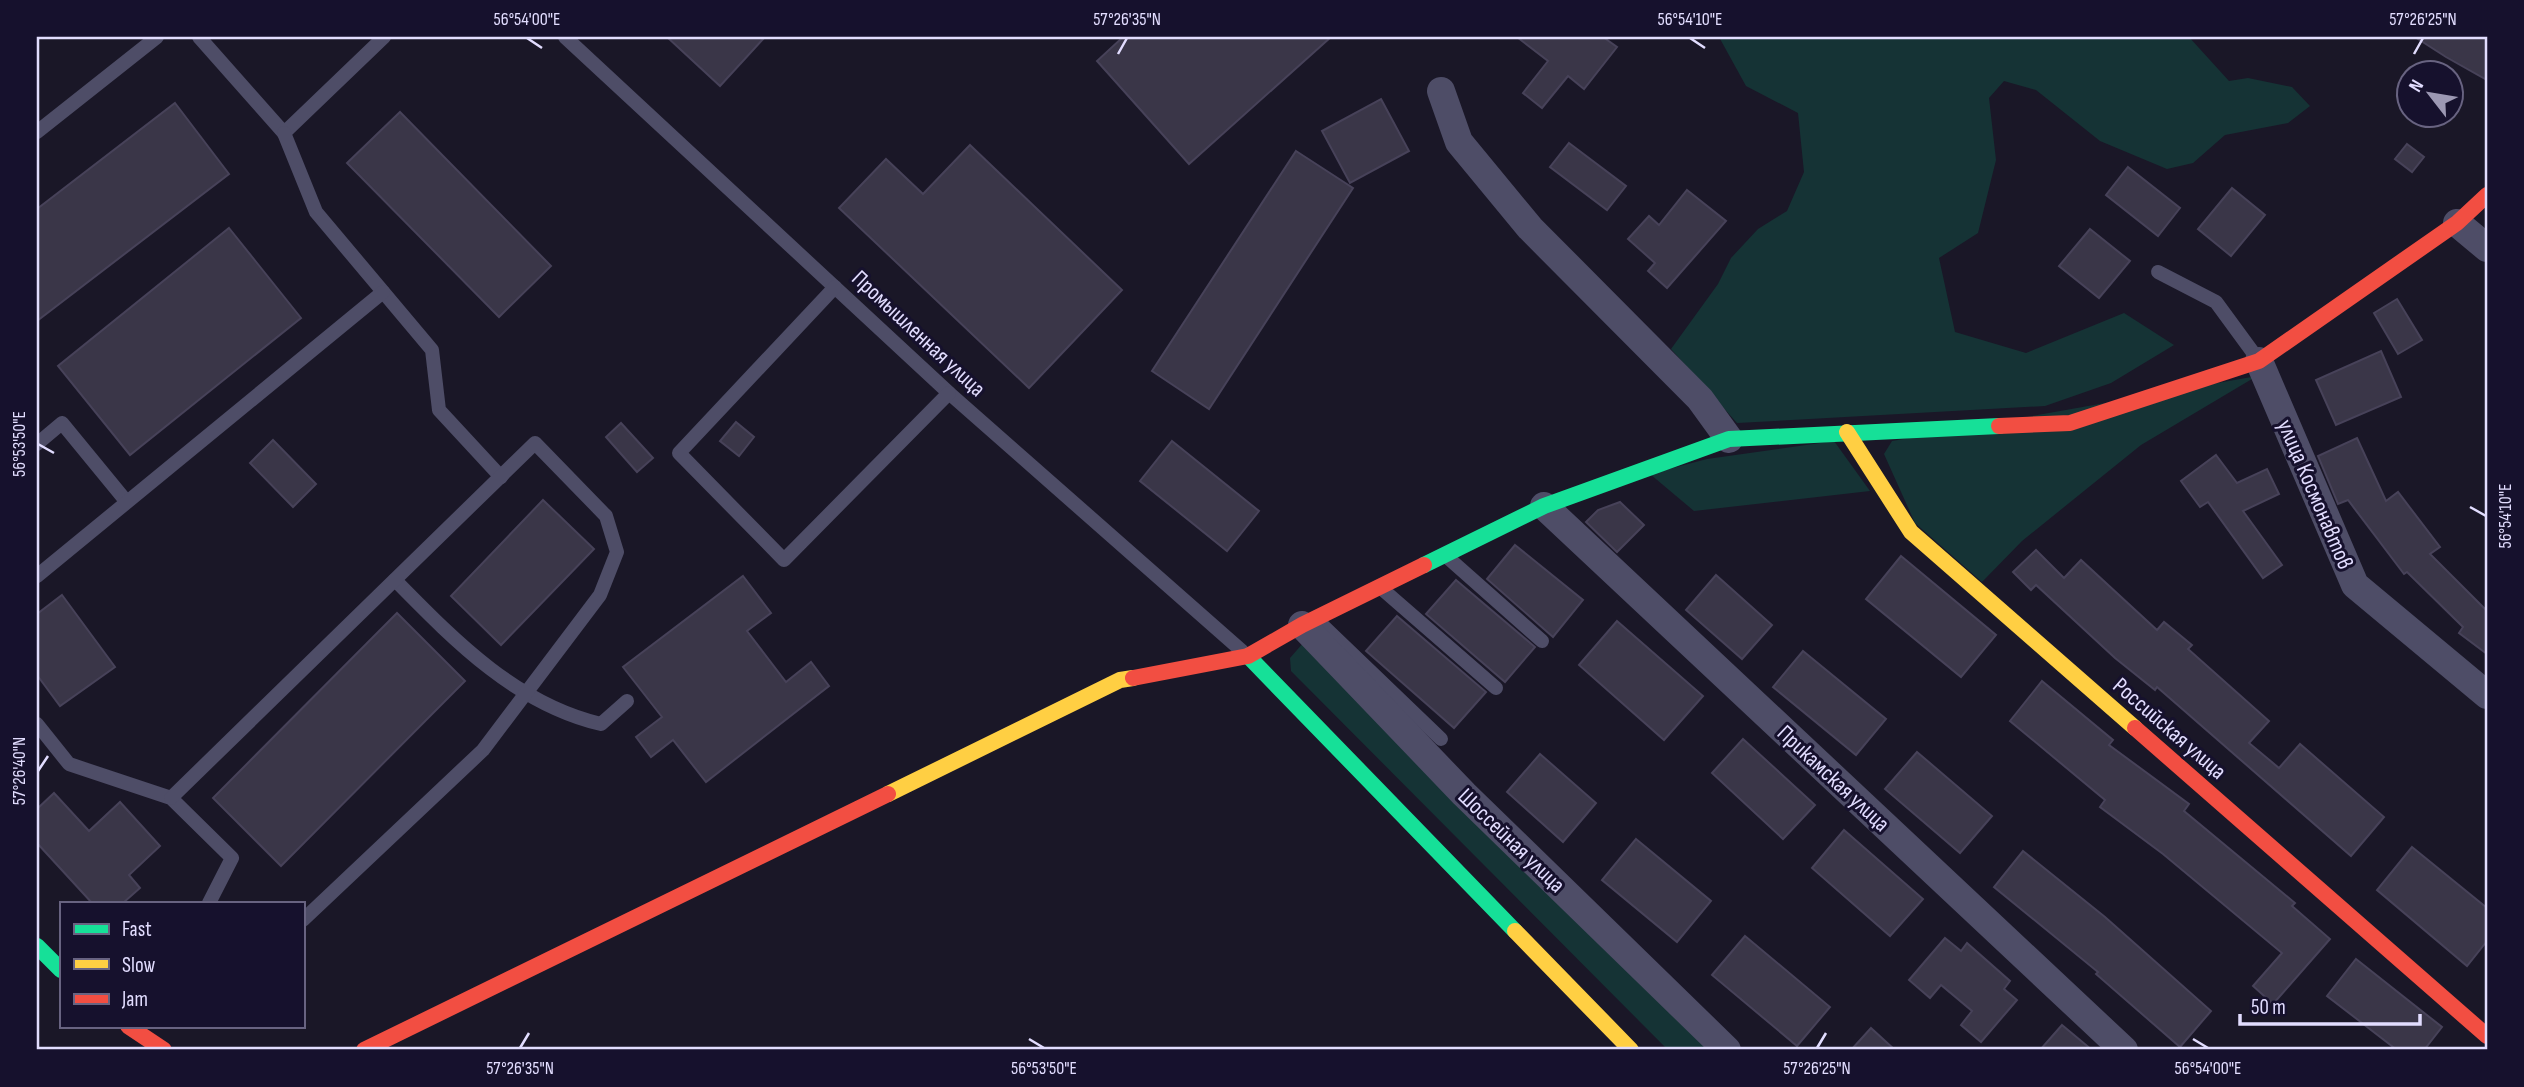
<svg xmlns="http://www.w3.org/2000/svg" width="2524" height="1087" font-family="'Sofia Sans Condensed',sans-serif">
	<rect width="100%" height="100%" fill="#1a1727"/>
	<g fill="#153335">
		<path d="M 1719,37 L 2189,37 L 2229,81 L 2248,78 L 2292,87 L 2310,106 L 2288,123 L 2225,135 L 2193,163 L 2167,169 L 2100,141 L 2036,90 L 2004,81 L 1989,98 L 1996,160 L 1978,233 L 1939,258 L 1955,332 L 2026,353 L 2124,313 L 2174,345 L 2111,383 L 2045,406 L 1737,423 L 1671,349 L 1718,284 L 1731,258 L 1758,229 L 1787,211 L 1804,172 L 1798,113 L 1746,86 Z"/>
		<path d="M 2257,376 L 2141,445 L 2022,541 L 1982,582 L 1915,523 L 1884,454 L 1892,441 Z"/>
		<path d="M 1834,441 L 1870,491 L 1694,511 L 1650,474 L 1707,459 Z"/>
		<path d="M 1304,642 L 1717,1050 L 1668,1050 L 1291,671 L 1290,658 Z"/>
	</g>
	<g fill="#3a3648" stroke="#474259" stroke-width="2">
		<path d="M 667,37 L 765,37 L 720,86 Z"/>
		<path d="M 1123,37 L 1331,37 L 1189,164 L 1097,61 Z"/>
		<path d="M 1517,37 L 1603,37 L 1617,47 L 1584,89 L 1568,76 L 1542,108 L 1523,93 L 1548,61 Z"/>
		<path d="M 2415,37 L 2487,37 L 2487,80 L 2446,57 Z"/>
		<path d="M 1381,99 L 1409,151 L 1350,183 L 1322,131 Z"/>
		<path d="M 175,103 L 229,174 L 37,321 L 37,209 Z"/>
		<path d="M 400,112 L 551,266 L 499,317 L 347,163 Z"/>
		<path d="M 1569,143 L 1626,186 L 1607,210 L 1550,167 Z"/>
		<path d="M 2407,144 L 2424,157 L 2412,172 L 2395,159 Z"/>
		<path d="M 970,145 L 1122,290 L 1029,388 L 839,208 L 886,159 L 923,194 Z"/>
		<path d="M 1296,151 L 1353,188 L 1209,409 L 1152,371 Z"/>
		<path d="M 2128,167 L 2180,208 L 2158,236 L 2106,195 Z"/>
		<path d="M 2232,188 L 2265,215 L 2231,256 L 2198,229 Z"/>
		<path d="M 1687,190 L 1726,221 L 1667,288 L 1648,271 L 1655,263 L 1628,239 L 1649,216 L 1659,225 Z"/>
		<path d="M 229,228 L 301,318 L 130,455 L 58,366 Z"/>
		<path d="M 2090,229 L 2130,261 L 2099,298 L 2059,266 Z"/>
		<path d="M 2397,299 L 2422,340 L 2398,354 L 2374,313 Z"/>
		<path d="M 2381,351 L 2401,397 L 2336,425 L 2316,380 Z"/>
		<path d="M 736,422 L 754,437 L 739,456 L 720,441 Z"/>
		<path d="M 621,423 L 653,458 L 637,472 L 606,437 Z"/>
		<path d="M 2357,438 L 2386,501 L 2398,492 L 2440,547 L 2430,554 L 2487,611 L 2487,654 L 2459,633 L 2463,627 L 2407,572 L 2404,574 L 2348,500 L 2338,504 L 2318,456 Z"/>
		<path d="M 273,440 L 316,484 L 293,507 L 250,463 Z"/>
		<path d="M 1172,441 L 1259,511 L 1227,551 L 1140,481 Z"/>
		<path d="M 2216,455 L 2237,483 L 2267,469 L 2279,494 L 2243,511 L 2282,565 L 2263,578 L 2208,502 L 2200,507 L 2181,481 Z"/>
		<path d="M 543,500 L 594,549 L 501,645 L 451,596 Z"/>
		<path d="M 1620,502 L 1644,525 L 1617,552 L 1586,522 L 1598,510 Z"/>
		<path d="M 1515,545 L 1583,600 L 1553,637 L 1487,579 Z"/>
		<path d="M 2036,550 L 2064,578 L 2081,560 L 2157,630 L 2164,622 L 2192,645 L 2188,649 L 2269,721 L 2249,743 L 2279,768 L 2300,744 L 2384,817 L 2351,856 L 2157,687 L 2155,690 L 2115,658 L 2036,585 L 2031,590 L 2013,572 Z"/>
		<path d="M 1901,556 L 1996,635 L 1961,677 L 1866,599 Z"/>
		<path d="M 1716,575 L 1772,625 L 1742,659 L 1686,610 Z"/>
		<path d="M 743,576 L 771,613 L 747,631 L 786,682 L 811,662 L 829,686 L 706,782 L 673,740 L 651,757 L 636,737 L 662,717 L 623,667 Z"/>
		<path d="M 1456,580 L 1535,647 L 1505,682 L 1426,614 Z"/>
		<path d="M 62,595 L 115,667 L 60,706 L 37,675 L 37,614 Z"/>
		<path d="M 397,613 L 465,681 L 281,866 L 213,798 Z"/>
		<path d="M 1397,616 L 1486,692 L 1454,728 L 1366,651 Z"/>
		<path d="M 1617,621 L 1703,696 L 1664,740 L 1579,665 Z"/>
		<path d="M 1803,651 L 1886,719 L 1856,755 L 1773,687 Z"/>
		<path d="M 2042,681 L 2113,740 L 2109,745 L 2189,804 L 2184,811 L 2295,903 L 2292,906 L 2330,939 L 2273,1004 L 2253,986 L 2282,953 L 2163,854 L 2100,807 L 2105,800 L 2010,721 Z"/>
		<path d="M 1743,739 L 1815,805 L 1783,839 L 1712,773 Z"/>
		<path d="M 1917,752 L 1992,816 L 1960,853 L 1885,789 Z"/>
		<path d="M 1540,754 L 1596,803 L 1563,842 L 1507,792 Z"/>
		<path d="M 54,793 L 89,831 L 120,802 L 160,846 L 129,875 L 140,888 L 123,903 L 92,903 L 37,843 L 37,809 Z"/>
		<path d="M 1844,830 L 1923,899 L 1890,936 L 1812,868 Z"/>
		<path d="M 1636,839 L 1711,901 L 1677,942 L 1602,880 Z"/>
		<path d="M 2412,847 L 2487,908 L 2487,941 L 2467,966 L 2377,890 Z"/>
		<path d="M 2023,851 L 2105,917 L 2211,1011 L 2180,1047 L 2096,974 L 2098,972 L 1994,887 Z"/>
		<path d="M 1745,936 L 1830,1007 L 1797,1046 L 1712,975 Z"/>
		<path d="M 1945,938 L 1961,951 L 1967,943 L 2010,981 L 2004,989 L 2017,1000 L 1981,1042 L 1961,1025 L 1972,1011 L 1941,985 L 1930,998 L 1909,980 Z"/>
		<path d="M 2356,959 L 2442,1027 L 2424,1050 L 2397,1050 L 2327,996 Z"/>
		<path d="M 2062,1025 L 2092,1050 L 2040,1050 Z"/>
		<path d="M 1871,1028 L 1895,1050 L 1851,1050 Z"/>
	</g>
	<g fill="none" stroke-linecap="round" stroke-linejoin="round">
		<g stroke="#4e4d67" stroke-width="14">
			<path d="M 199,37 L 284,133 L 384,37"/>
			<path d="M 565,37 L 949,393 L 1242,651"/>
			<path d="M 37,132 L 157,37"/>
			<path d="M 284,133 L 316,212 L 432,350 L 439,410 L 501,477"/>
			<path d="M 2158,272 L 2216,302 L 2257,358"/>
			<path d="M 835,287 L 679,453 L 784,560 L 949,393"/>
			<path d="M 37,444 L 62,423 L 126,501"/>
			<path d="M 1446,556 L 1542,641"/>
			<path d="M 37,576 L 383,292"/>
			<path d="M 395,580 C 455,641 516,704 601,724 L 627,701"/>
			<path d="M 1381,588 L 1496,688"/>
			<path d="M 1316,619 L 1441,739"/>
			<path d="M 37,724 L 69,764 L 171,798 L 232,858 L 209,903"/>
			<path d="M 171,798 L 535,443 L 606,516 L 617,552 L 600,595 L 483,750 L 303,920"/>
		</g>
		<g stroke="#4e4d67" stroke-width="28">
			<path d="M 1441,91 L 1459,142 L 1530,228 L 1700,399 L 1729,439"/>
			<path d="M 2457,223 L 2487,248"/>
			<path d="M 2259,361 L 2355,585 L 2487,695"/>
			<path d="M 1544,506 L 2124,1050"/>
			<path d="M 1302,625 L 1464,794 L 1727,1050"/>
		</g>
		<g stroke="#16e098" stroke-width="16">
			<path d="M 1424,565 L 1544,506 L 1729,439 L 1999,426"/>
			<path d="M 1248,656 L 1515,931"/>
			<path d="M 37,946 L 61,970"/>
		</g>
		<g stroke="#ffcf43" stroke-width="16">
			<path d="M 1847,432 L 1911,532 L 2135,728"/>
			<path d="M 888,794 L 1120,680 L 1133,678"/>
			<path d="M 1515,931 L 1631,1050"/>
		</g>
		<g stroke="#f24e42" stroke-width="16">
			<path d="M 1999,426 L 2070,423 L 2259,361 L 2457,223 L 2487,195"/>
			<path d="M 1133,678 L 1248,656 L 1302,625 L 1424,565"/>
			<path d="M 2135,728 L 2487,1036"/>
			<path d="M 128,1026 L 164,1050"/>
			<path d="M 364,1050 L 888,794"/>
		</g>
	</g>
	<path fill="none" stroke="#e2ddff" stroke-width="2.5" d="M 527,38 L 542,48M 1690,38 L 1705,48M 1118,54 L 1127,38M 2414,54 L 2423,38M 38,444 L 54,453M 2470,507 L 2486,516M 38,771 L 48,756M 1029,1039 L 1044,1048M 2193,1039 L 2208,1048M 520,1048 L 529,1033M 1817,1048 L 1826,1033"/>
	<g text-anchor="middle" stroke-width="6" stroke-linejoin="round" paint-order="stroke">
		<g font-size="23" fill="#e2ddff" stroke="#16112d">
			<text transform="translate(919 333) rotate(43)" y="8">Промышленная улица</text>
			<text transform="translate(2316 494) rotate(67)" y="8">улица Космонавтов</text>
			<text transform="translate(2170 728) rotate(41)" y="8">Российская улица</text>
			<text transform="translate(1834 778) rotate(43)" y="8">Прикамская улица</text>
			<text transform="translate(1512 840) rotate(44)" y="8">Шоссейная улица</text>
		</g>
	</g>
	<rect width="2524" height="1087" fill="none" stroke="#16112d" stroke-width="77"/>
	<rect x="60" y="902" width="245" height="126" fill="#16112d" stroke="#686381" stroke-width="2"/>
	<rect x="74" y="924" width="35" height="10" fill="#16e098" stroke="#686381" stroke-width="2"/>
	<text x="122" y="936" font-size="21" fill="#e2ddff">Fast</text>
	<rect x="74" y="959" width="35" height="10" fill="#ffcf43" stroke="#686381" stroke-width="2"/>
	<text x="122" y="972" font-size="21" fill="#e2ddff">Slow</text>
	<rect x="74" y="994" width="35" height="10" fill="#f24e42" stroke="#686381" stroke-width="2"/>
	<text x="122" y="1006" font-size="21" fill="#e2ddff">Jam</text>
	<g transform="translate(2430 94) rotate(301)"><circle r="33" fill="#16112d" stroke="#686381" stroke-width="2"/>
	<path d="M0-5L12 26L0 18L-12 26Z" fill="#9c98b3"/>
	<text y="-10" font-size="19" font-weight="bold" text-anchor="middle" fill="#e2ddff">N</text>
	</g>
	<path d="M2240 1014v10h180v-10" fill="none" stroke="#e2ddff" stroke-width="3.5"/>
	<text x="2251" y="1014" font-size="21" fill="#e2ddff" stroke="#16112d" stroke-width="5" paint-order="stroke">50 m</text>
	<rect x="38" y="38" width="2448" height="1010" fill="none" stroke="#e2ddff" stroke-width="2.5"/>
	<g font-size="18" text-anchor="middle" fill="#e2ddff">
		<text x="527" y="25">56°54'00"E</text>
		<text x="1127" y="25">57°26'35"N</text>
		<text x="1690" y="25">56°54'10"E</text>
		<text x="2423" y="25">57°26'25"N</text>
		<text transform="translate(19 444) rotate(-90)" y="6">56°53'50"E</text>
		<text transform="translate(2505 516) rotate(-90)" y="6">56°54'10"E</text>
		<text transform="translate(19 771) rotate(-90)" y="6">57°26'40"N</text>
		<text x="520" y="1074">57°26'35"N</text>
		<text x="1044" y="1074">56°53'50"E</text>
		<text x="1817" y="1074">57°26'25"N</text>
		<text x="2208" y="1074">56°54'00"E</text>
	</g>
</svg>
